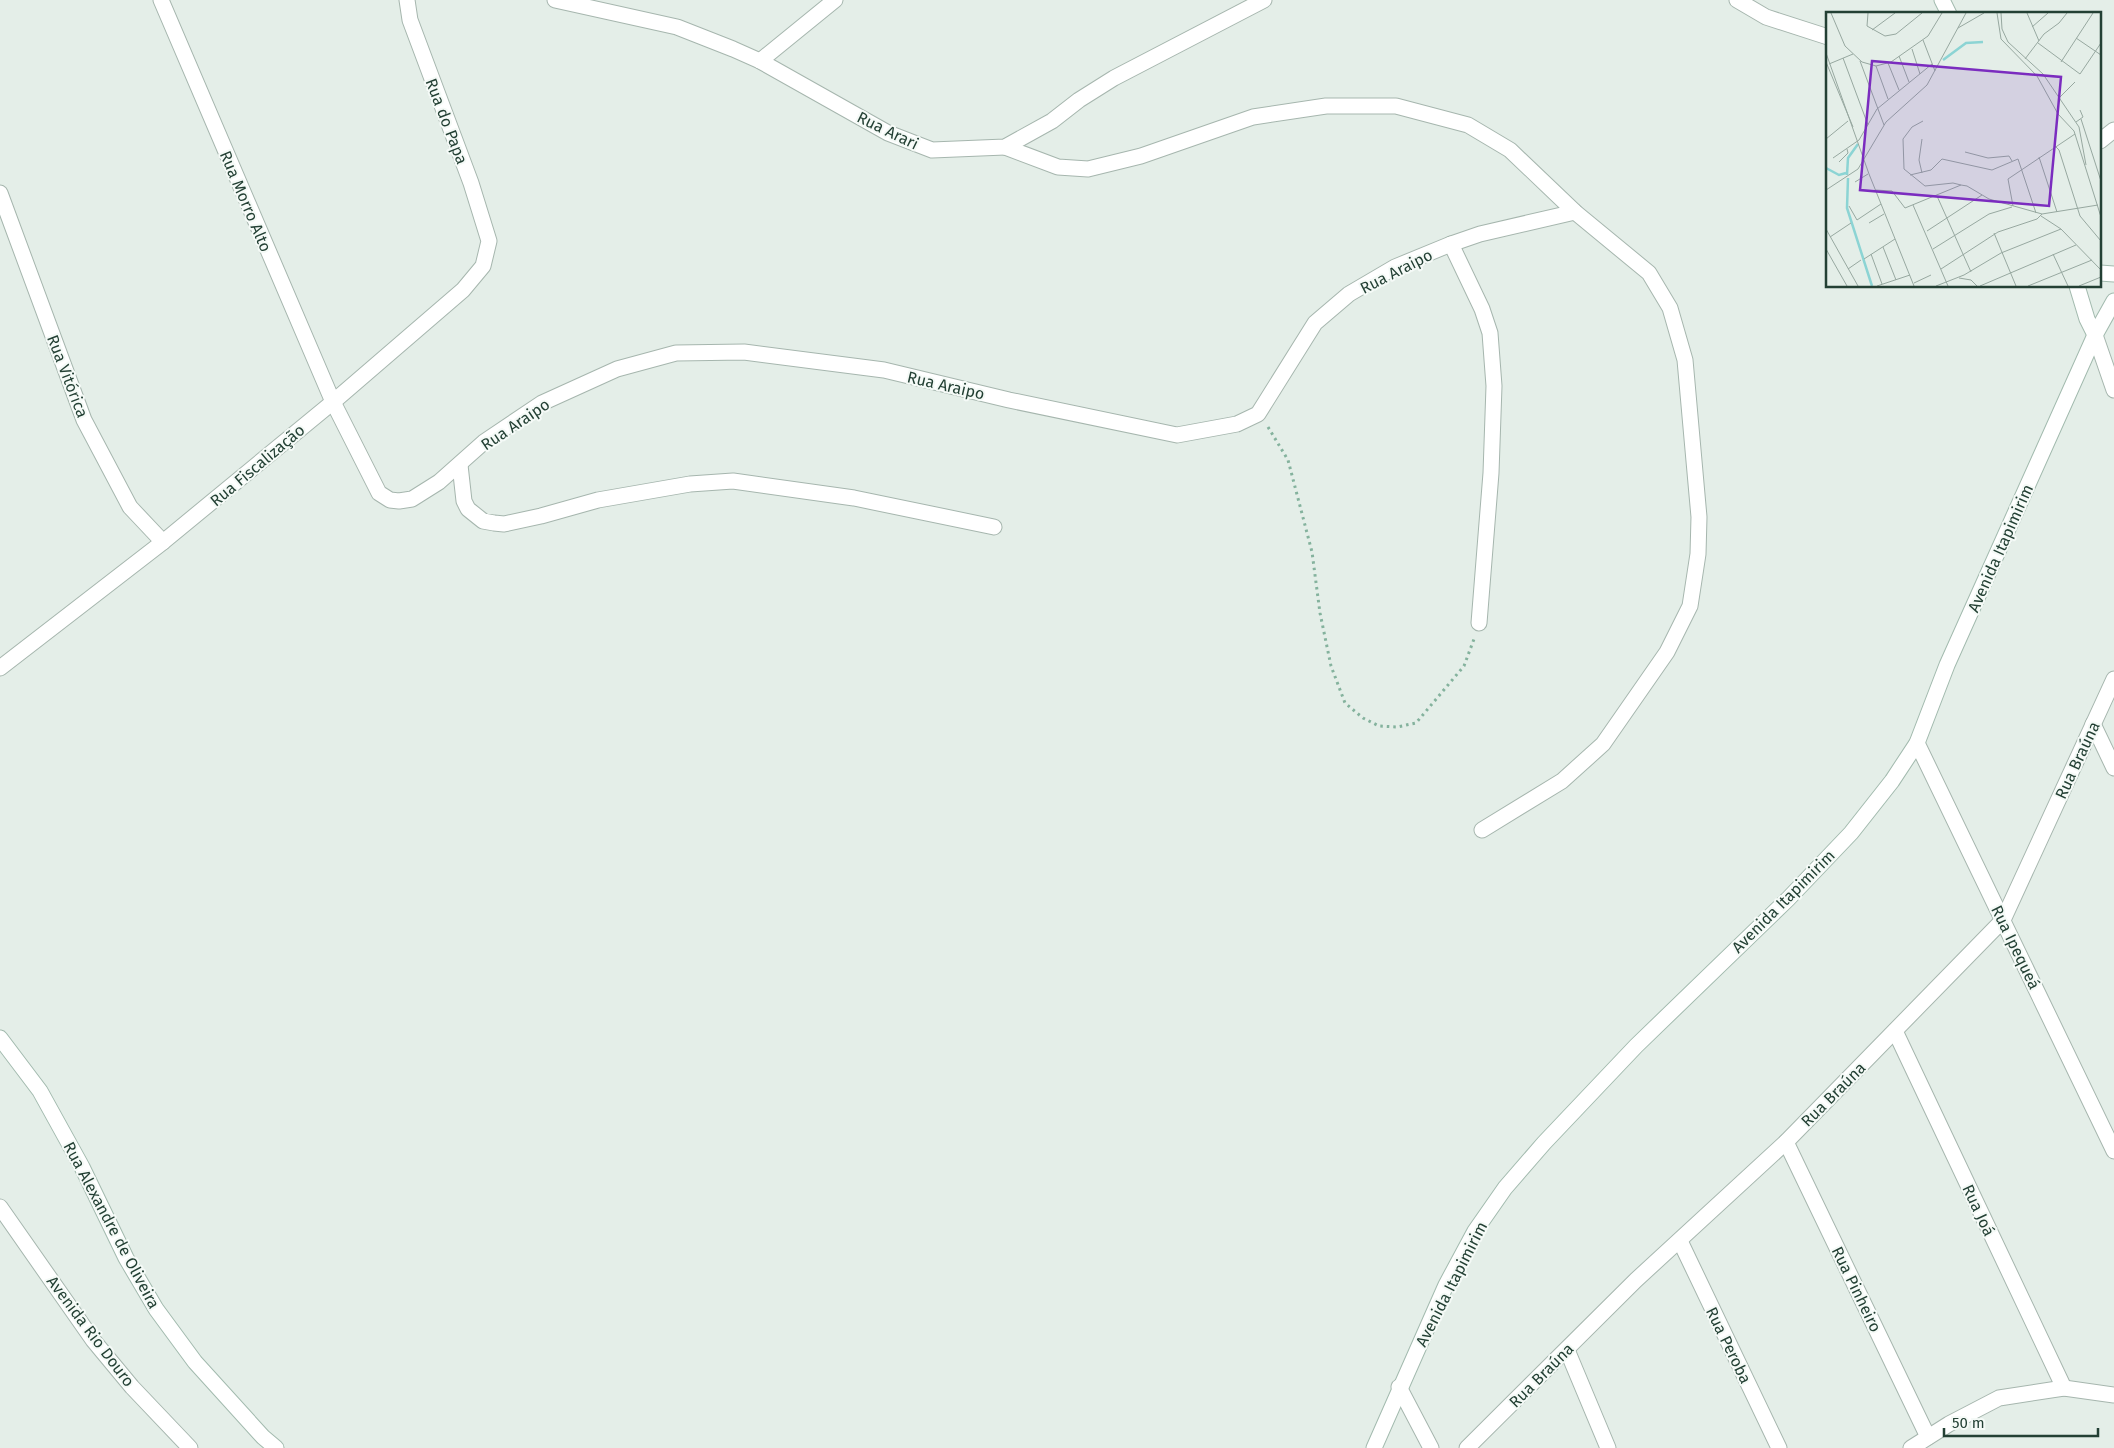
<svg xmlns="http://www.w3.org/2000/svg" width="2114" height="1448" font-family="'Fira Sans',sans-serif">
	<rect width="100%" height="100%" fill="#e4eee8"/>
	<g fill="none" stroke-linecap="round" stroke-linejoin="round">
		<defs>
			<g id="street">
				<path d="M 161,0 L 333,402 L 379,493 L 390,500 L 399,501 L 412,499 L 439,482 L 484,442 L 542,403 L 617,369 L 676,353 L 744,352 L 884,370 L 1009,400 L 1177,435 L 1237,424 L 1258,414 L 1315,323 L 1349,294 L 1395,267 L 1451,244 L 1480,234 L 1575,212"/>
				<path d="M 555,0 L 677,27 L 733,49 L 760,61 L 888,133 L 932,150 L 1005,147 L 1052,121 L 1079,100 L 1114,78 L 1264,0"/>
				<path d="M 1737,0 L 1766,17 L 1828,37"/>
				<path d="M 760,61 L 835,0"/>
				<path d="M 2100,141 L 2114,130"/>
				<path d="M 1005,147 L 1058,167 L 1088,169 L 1141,156 L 1253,117 L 1326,106 L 1396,106 L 1468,125 L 1510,150 L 1575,212 L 1649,273 L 1670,308 L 1685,360 L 1699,517 L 1698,554 L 1690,606 L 1667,652 L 1603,744 L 1562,781 L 1482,830"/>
				<path d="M 0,193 L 84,420 L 130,507 L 163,542"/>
				<path d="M 1451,244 L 1482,309 L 1490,333 L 1494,386 L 1491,473 L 1479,623"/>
				<path d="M 2095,335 L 2114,390"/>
				<path d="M 460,465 L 464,501 L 468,509 L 483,521 L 494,523 L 504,524 L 541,516 L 598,500 L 690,484 L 733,481 L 854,498 L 994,527"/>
				<path d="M 0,668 L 163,542 L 333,402 L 463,290 L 483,266 L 489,241 L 471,183 L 410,20 L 407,0"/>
				<path d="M 2093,724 L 2114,768"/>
				<path d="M 1917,743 L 2114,1151"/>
				<path d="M 1895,1031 L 2064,1388"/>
				<path d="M 1786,1142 L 1928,1437"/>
				<path d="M 0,1207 L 93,1340 L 132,1387 L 190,1448"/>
				<path d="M 1680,1241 L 1779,1448"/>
				<path d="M 1567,1350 L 1608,1448"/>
				<path d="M 1399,1387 L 1431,1448"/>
				<path d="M 1467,1448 L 1636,1280 L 1786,1142 L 2003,920 L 2114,679"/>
				<path d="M 1911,1448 L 1949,1424 L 1999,1398 L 2064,1388 L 2114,1395"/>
			</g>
			<g id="secondary">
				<path d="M 1942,0 L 1949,14"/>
				<path d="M 2100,273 L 2114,274"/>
				<path d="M 2077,286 L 2087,319 L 2095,335"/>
				<path d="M 0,1038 L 40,1091 L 82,1167 L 126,1258 L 156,1309 L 195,1362 L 263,1437 L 276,1448"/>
				<path d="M 1374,1448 L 1446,1285 L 1475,1231 L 1505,1188 L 1544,1143 L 1636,1046 L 1788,899 L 1851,833 L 1892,781 L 1917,743 L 1947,665 L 2095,335 L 2114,301"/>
			</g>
		</defs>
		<use href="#street" stroke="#a6b6ae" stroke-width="17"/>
		<use href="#secondary" stroke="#a2baae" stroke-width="17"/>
		<path stroke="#84b29d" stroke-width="3" stroke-dasharray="2.5 4" stroke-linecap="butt" d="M 1268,427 L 1288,460 L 1312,552 L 1320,613 L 1331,666 L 1345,703 L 1363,718 L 1379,726 L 1397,727 L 1416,723 L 1464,666 L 1474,639"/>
		<use href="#street" stroke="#fff" stroke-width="15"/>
		<use href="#secondary" stroke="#fff" stroke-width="15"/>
	</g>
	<g text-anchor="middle" stroke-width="4" stroke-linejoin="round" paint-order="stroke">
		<g font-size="16" fill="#234034" stroke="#f5faf7">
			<text transform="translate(447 121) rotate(69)" y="6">Rua do Papa</text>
			<text transform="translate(888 130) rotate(26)" y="6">Rua Arari</text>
			<text transform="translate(246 201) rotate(67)" y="6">Rua Morro Alto</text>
			<text transform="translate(1396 271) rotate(-27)" y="6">Rua Araipo</text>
			<text transform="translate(68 376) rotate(69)" y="6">Rua Vitórica</text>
			<text transform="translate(946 385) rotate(13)" y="6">Rua Araipo</text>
			<text transform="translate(515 424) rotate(-34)" y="6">Rua Araipo</text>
			<text transform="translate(257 465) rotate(-40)" y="6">Rua Fiscalização</text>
			<text transform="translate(2000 548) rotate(-66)" y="6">Avenida Itapimirim</text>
			<text transform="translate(2077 760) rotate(-65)" y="6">Rua Braúna</text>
			<text transform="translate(1783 901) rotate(-45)" y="6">Avenida Itapimirim</text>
			<text transform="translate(2016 947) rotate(64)" y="6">Rua Ipequeá</text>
			<text transform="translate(1833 1094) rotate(-45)" y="6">Rua Braúna</text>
			<text transform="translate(1979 1210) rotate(65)" y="6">Rua Joá</text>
			<text transform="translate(112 1225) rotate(62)" y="6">Rua Alexandre de Oliveira</text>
			<text transform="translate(1451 1284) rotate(-63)" y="6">Avenida Itapimirim</text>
			<text transform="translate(1857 1289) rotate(64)" y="6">Rua Pinheiro</text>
			<text transform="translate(91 1331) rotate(53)" y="6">Avenida Rio Douro</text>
			<text transform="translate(1729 1345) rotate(64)" y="6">Rua Peroba</text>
			<text transform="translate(1541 1375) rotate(-45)" y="6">Rua Braúna</text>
		</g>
	</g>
	<g transform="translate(1826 12)">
		<rect width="275" height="275" fill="#e4eee8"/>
		<path fill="none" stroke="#8cd4d4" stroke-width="2.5" d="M 117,48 L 140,31 L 157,30M 0,156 L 13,163 L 20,161M 21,163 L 22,146 L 32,132M 22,166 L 21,196 L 46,274"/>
		<path fill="none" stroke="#97a8a0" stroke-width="1" d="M 5,1 L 19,34 L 36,50 L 50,54 L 65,50 L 102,24 L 116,1M 42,1 L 41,14 L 59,24 L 70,22 L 96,1M 171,1 L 175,27 L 211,64 L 232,102 L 248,119 L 275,205M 175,1 L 176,17 L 182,30 L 217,62 L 253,115 L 260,153M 201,1 L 213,29M 206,15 L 222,1M 132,16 L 158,1M 46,18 L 69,1M 250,26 L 275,43M 97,28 L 109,59M 212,31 L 254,62 L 275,31M 86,37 L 94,62M 0,41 L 43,162 L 88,274M 73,44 L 83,70M 17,46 L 42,113M 199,47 L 218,22 L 233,11 L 241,1M 34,49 L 58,113M 0,50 L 27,115M 235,50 L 267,1M 62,51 L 73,78M 3,52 L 27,42M 50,54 L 62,87M 233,86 L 249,70M 255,107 L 275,169M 97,109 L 86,115 L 77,127 L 78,157 L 99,174 L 127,171 L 135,173M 250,110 L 257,105 L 254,98M 0,127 L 22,109M 229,134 L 233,138 L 254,204 L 275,229M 139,140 L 162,146 L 183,144 L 186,149M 213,145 L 231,200M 7,146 L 33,128 L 51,97 L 106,52M 13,150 L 22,141 L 21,137M 96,161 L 93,148 L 96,127M 84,163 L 105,158 L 116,147 L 166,158 L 192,147 L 210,201M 29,170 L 42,162M 0,178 L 32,157 L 60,110 L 101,73 L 140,1M 49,178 L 66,179 L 79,196 L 135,173 L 141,174 L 163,187 L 216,202 L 272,193M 111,184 L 145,260M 87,193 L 122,274M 23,194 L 31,208 L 55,192M 187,194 L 182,167 L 249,122M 215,204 L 235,217 L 275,258M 43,211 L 58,202M 0,217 L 32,274M 101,219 L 156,183M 168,221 L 190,274M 4,225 L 25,211M 57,235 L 70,268M 0,237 L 21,274M 107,237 L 163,202 L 186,195M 45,242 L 56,272M 227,242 L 242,274M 38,247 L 69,227M 22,257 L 35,248M 115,257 L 172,220 L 211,207 L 216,202M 133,266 L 145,268 L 151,274M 88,271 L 105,263M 51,274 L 84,263M 110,274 L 138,263 L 175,241 L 235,217M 154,274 L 250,233M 202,274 L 266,248M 253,274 L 275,265"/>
		<path fill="#7b2cbf" fill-opacity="0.15" stroke="#7b2cbf" stroke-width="2.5" d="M 46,49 L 235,65 L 223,194 L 34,178 Z"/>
		<rect width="275" height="275" fill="none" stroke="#234034" stroke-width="2.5"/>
	</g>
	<path d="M1944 1428v8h154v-8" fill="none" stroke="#234034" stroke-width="2.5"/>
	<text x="1952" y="1428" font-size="15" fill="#234034" stroke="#f5faf7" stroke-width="4" paint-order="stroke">50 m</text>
</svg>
